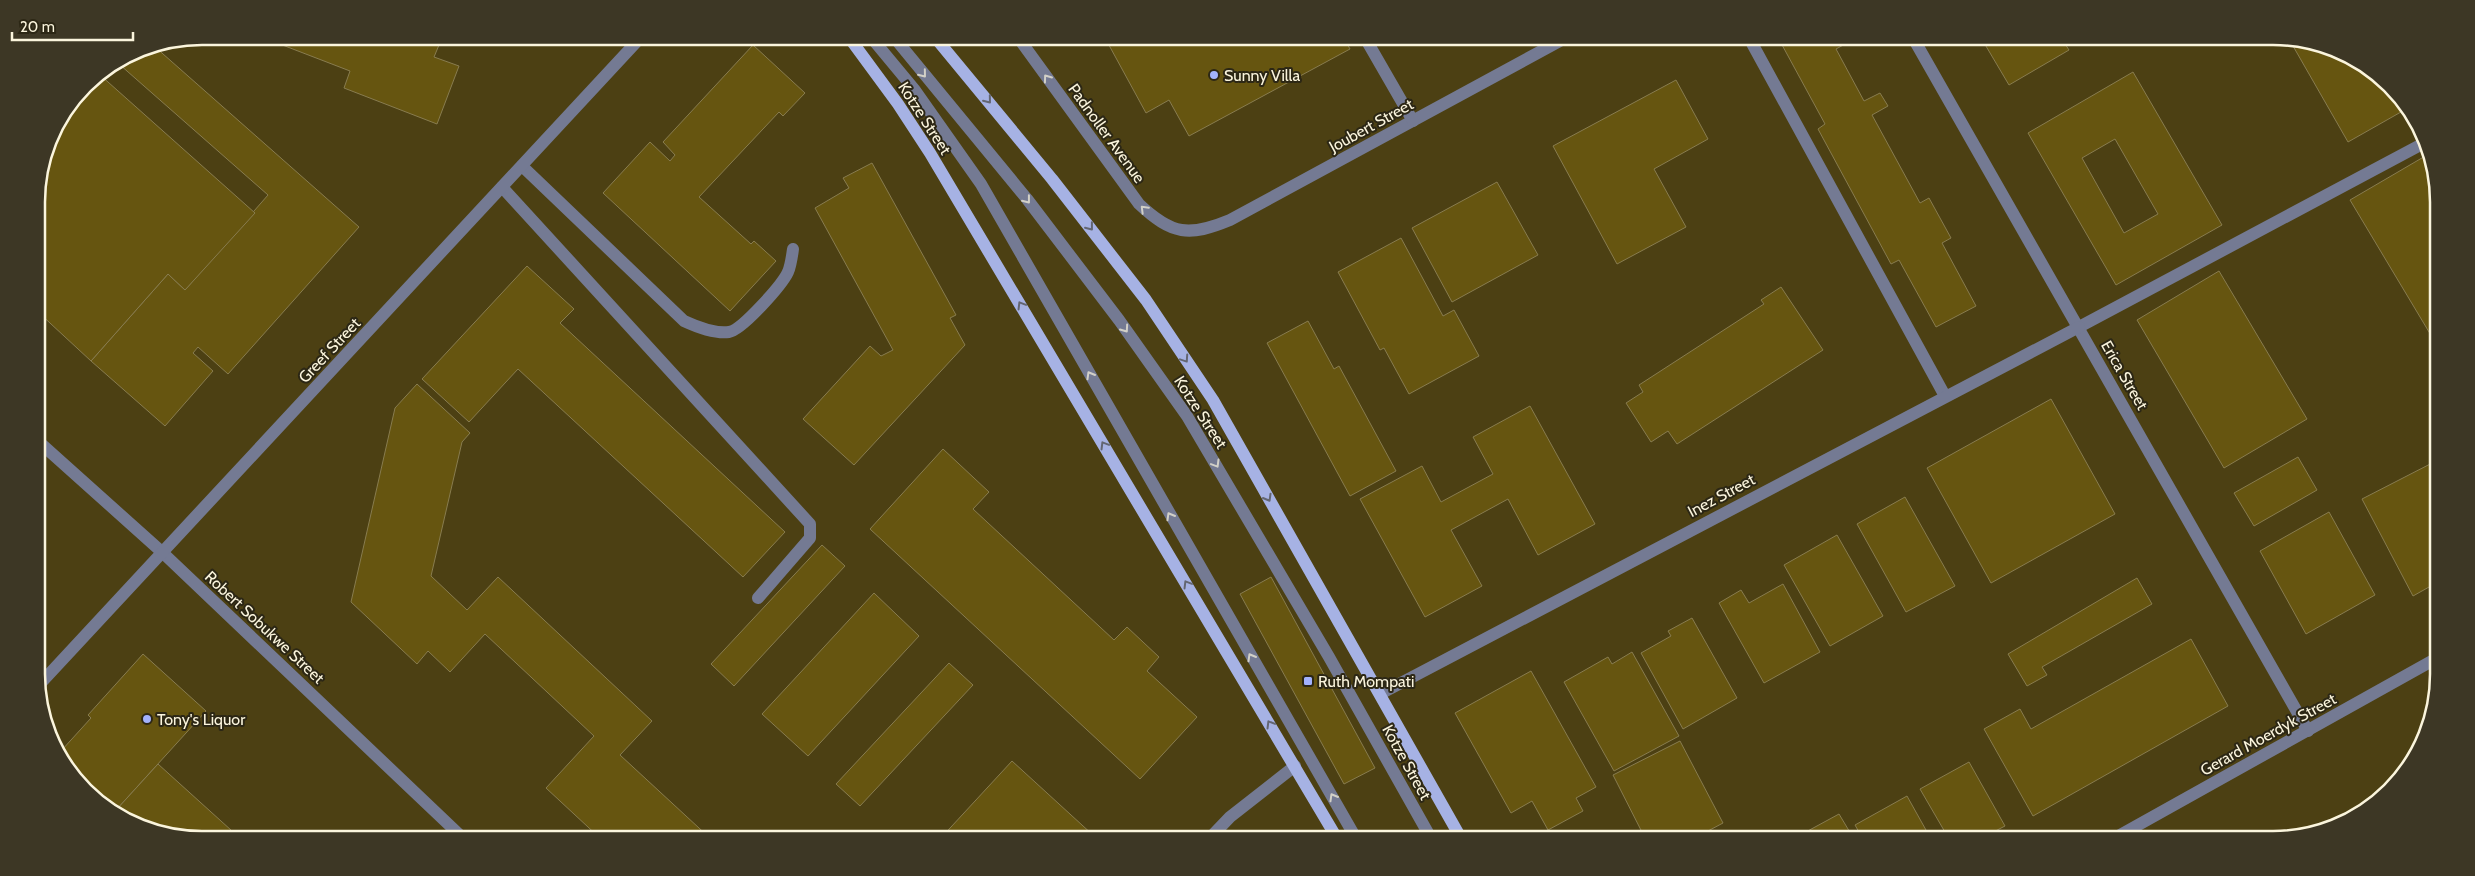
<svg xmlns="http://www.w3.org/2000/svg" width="2475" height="876" font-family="Cabin,sans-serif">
	<rect width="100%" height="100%" fill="#4c4013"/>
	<g fill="#665510" stroke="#887c4f" fill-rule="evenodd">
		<path d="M 259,36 L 417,36 L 439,45 L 434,57 L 459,66 L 437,124 L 344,88 L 350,71 Z"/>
		<path d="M 1104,36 L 1343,36 L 1350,49 L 1189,136 L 1169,100 L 1146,113 Z"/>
		<path d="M 1793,36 L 1844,36 L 1847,43 L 1836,49 L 1864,101 L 1880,93 L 1888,106 L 1872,115 L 1920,203 L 1929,198 L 1951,238 L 1942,243 L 1976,306 L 1936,327 L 1899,260 L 1891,264 L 1818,129 L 1825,124 L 1781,43 Z"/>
		<path d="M 1980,36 L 2060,36 L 2069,50 L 2009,85 Z"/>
		<path d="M 2289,39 L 2326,45 L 2398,93 L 2408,108 L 2348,142 Z"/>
		<path d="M 753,45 L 805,93 L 783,116 L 779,112 L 699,197 L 751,244 L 754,241 L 776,261 L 730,311 L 603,193 L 650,142 L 670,161 L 675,155 L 663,142 Z"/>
		<path d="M 154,46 L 359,227 L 228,374 L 198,347 L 193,353 L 213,371 L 165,426 L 91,361 L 168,274 L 185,290 L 268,195 L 119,64 L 125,57 L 139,49 Z"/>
		<path d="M 2133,72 L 2222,225 L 2116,285 L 2028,133 ZM 2115,139 L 2158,214 L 2124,233 L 2082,158 Z"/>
		<path d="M 99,74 L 255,213 L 185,290 L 168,274 L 91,361 L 37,311 L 37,191 L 53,129 L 93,78 Z"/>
		<path d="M 1676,80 L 1708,139 L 1654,169 L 1686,227 L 1617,264 L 1553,146 Z"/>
		<path d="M 2427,155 L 2437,180 L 2438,347 L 2350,200 Z"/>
		<path d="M 872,163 L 956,315 L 950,318 L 965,345 L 854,465 L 803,419 L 870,346 L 881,356 L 893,350 L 815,208 L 849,188 L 843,178 Z"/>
		<path d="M 1497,182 L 1538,255 L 1452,302 L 1412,228 Z"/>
		<path d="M 1401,238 L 1443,316 L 1454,310 L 1479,356 L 1409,394 L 1384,348 L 1380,350 L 1338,272 Z"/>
		<path d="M 527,266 L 574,309 L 560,323 L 785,532 L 743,577 L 518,369 L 469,422 L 422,379 Z"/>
		<path d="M 2219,271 L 2307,419 L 2224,468 L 2137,320 Z"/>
		<path d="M 1781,287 L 1823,350 L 1677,444 L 1668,431 L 1651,442 L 1626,403 L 1643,392 L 1639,385 L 1764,304 L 1761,300 Z"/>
		<path d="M 1308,321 L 1334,369 L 1339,366 L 1396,471 L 1350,496 L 1267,343 Z"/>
		<path d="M 417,384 L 470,433 L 462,442 L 431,576 L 467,610 L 498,577 L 652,721 L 620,755 L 712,840 L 602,840 L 546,788 L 594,736 L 485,634 L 450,672 L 428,651 L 417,664 L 351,602 L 395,408 Z"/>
		<path d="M 2051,399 L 2115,514 L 1991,583 L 1927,468 Z"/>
		<path d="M 1530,406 L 1595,524 L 1538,555 L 1508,499 L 1451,530 L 1482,586 L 1425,617 L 1360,499 L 1422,466 L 1441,502 L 1493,474 L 1473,437 Z"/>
		<path d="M 943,449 L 989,492 L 973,509 L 1114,640 L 1127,627 L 1159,657 L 1147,671 L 1197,717 L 1140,779 L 870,529 Z"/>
		<path d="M 2298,457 L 2317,490 L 2254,526 L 2234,493 Z"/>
		<path d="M 2438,460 L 2438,582 L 2413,596 L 2362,499 Z"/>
		<path d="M 1905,497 L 1955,586 L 1906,612 L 1857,524 Z"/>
		<path d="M 2329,512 L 2375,595 L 2306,634 L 2260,551 Z"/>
		<path d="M 1837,535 L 1883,616 L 1830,646 L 1784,565 Z"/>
		<path d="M 822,545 L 845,566 L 734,686 L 711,664 Z"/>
		<path d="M 1271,577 L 1375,768 L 1344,784 L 1240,594 Z"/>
		<path d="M 2137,578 L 2152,604 L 2042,667 L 2047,675 L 2027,686 L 2008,654 Z"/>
		<path d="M 1783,584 L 1820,652 L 1764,683 L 1719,603 L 1741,590 L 1749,603 Z"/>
		<path d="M 874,593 L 919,636 L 808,756 L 762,714 Z"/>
		<path d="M 1692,618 L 1737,698 L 1683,729 L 1641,653 L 1671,636 L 1668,631 Z"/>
		<path d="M 2191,639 L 2228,706 L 2033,816 L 1984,729 L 2020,709 L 2031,729 Z"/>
		<path d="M 1632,652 L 1679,736 L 1614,771 L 1564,682 L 1608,657 L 1612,664 Z"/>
		<path d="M 143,654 L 206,711 L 117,809 L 78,783 L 61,751 L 91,718 L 88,715 Z"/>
		<path d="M 949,663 L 973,685 L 860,806 L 836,784 Z"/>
		<path d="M 1531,671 L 1596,787 L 1576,798 L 1583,811 L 1548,830 L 1532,801 L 1511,813 L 1455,713 Z"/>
		<path d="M 1680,741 L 1723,823 L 1691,840 L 1646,840 L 1613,775 Z"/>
		<path d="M 1012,761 L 1094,836 L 1091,840 L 939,840 Z"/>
		<path d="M 1969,762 L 2005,826 L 1980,839 L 1949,839 L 1920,789 Z"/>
		<path d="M 158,764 L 242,840 L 202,840 L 149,831 L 117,809 Z"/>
		<path d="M 1907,796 L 1931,839 L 1863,839 L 1855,825 Z"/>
		<path d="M 1839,814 L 1854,839 L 1793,839 Z"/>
	</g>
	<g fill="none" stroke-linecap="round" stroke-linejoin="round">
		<g stroke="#747a93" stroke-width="12">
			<path d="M 870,36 L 914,89 L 981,184 L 1357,840"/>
			<path d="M 893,36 L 1027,199 L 1119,320 L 1187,416 L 1329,657 L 1432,840"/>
			<path d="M 502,187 L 810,524 L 810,538 L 758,598"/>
			<path d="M 2079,327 L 2426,142"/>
		</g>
		<g stroke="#747a93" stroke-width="12">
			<path d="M 1017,36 L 1139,204 C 1172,235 1189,237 1230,220 L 1569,36"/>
			<path d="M 1364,36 L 1413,121"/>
			<path d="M 1748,36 L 1945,396"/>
			<path d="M 1912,36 L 2308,731"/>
			<path d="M 522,166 L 684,321 C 697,327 714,334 729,332 C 742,330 782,285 788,272 C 791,265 792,256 793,249"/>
			<path d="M 38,441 L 163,553 L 465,840"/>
			<path d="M 39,685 L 642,36"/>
			<path d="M 1380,694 L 2079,327"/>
			<path d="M 2113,839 L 2439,657"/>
			<path d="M 1208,840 L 1230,817 L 1295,766"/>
		</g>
		<g stroke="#a6b2e4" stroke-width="12">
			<path d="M 848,36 L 898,104 L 930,153 L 1338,840"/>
			<path d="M 934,36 L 1052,179 L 1146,300 L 1213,400 L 1462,840"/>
		</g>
	</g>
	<defs><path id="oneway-chevron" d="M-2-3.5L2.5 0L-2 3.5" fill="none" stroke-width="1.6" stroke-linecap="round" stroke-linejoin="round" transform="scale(1.25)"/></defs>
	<g stroke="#d2d0c7">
		<use href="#oneway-chevron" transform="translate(923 74) rotate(51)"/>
		<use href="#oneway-chevron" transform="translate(1047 78) rotate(-126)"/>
		<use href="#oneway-chevron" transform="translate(1027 200) rotate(52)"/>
		<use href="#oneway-chevron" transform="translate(1144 209) rotate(-135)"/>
		<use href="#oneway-chevron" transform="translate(1125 329) rotate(55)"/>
		<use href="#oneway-chevron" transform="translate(1090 375) rotate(-120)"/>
		<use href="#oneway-chevron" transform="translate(1216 464) rotate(59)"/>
		<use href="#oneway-chevron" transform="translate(1170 516) rotate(-120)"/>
		<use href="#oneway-chevron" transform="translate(1251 657) rotate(-120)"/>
		<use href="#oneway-chevron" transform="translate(1333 797) rotate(-120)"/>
	</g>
	<g stroke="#636672">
		<use href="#oneway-chevron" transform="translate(988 100) rotate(51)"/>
		<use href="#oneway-chevron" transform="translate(1090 227) rotate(52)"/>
		<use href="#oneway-chevron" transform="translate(1021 305) rotate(-121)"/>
		<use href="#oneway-chevron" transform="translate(1185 359) rotate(56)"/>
		<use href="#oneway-chevron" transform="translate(1104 445) rotate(-121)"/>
		<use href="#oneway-chevron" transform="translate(1268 498) rotate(60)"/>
		<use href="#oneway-chevron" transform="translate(1187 584) rotate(-121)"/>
		<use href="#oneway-chevron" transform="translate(1270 724) rotate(-121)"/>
	</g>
	<g fill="#a2b2fd" stroke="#2c2715" stroke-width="2">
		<circle cx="1214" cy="75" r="5"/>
		<rect x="1303" y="676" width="10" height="10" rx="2.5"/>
		<circle cx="147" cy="719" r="5"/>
	</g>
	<g text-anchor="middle" stroke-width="4" stroke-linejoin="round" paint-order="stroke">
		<g font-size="16" fill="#fbf5dd" stroke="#2c2715" text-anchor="start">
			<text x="1224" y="81">Sunny Villa</text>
			<text x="1318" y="687">Ruth Mompati</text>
			<text x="157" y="725">Tony's Liquor</text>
		</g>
		<g font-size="16" fill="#fbf5dd" stroke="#2c2715">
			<text transform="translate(925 118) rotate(57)" y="6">Kotze Street</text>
			<text transform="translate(1371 125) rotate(-29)" y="6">Joubert Street</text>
			<text transform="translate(1107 133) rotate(54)" y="6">Padnoller Avenue</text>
			<text transform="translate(329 350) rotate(-47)" y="6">Greef Street</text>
			<text transform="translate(2125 375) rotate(60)" y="6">Erica Street</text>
			<text transform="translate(1201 412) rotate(57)" y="6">Kotze Street</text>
			<text transform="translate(1721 495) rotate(-28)" y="6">Inez Street</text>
			<text transform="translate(265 627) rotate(43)" y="6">Robert Sobukwe Street</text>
			<text transform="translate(2268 734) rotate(-29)" y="6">Gerard Moerdyk Street</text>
			<text transform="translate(1407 762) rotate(61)" y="6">Kotze Street</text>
		</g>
	</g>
	<path d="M0 0H2475V876H0ZM202 45H2273A157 157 0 0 1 2430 202V674A157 157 0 0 1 2273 831H202A157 157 0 0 1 45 674V202A157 157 0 0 1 202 45Z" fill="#3d3725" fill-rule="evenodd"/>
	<path fill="none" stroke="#fbf5dd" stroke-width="2.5" d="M202 45H2273A157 157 0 0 1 2430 202V674A157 157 0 0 1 2273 831H202A157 157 0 0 1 45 674V202A157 157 0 0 1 202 45Z"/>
	<path d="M12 32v8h121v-8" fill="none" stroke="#fbf5dd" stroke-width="2.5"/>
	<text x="20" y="32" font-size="15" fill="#fbf5dd" stroke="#2c2715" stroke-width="4" paint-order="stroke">20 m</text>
</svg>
